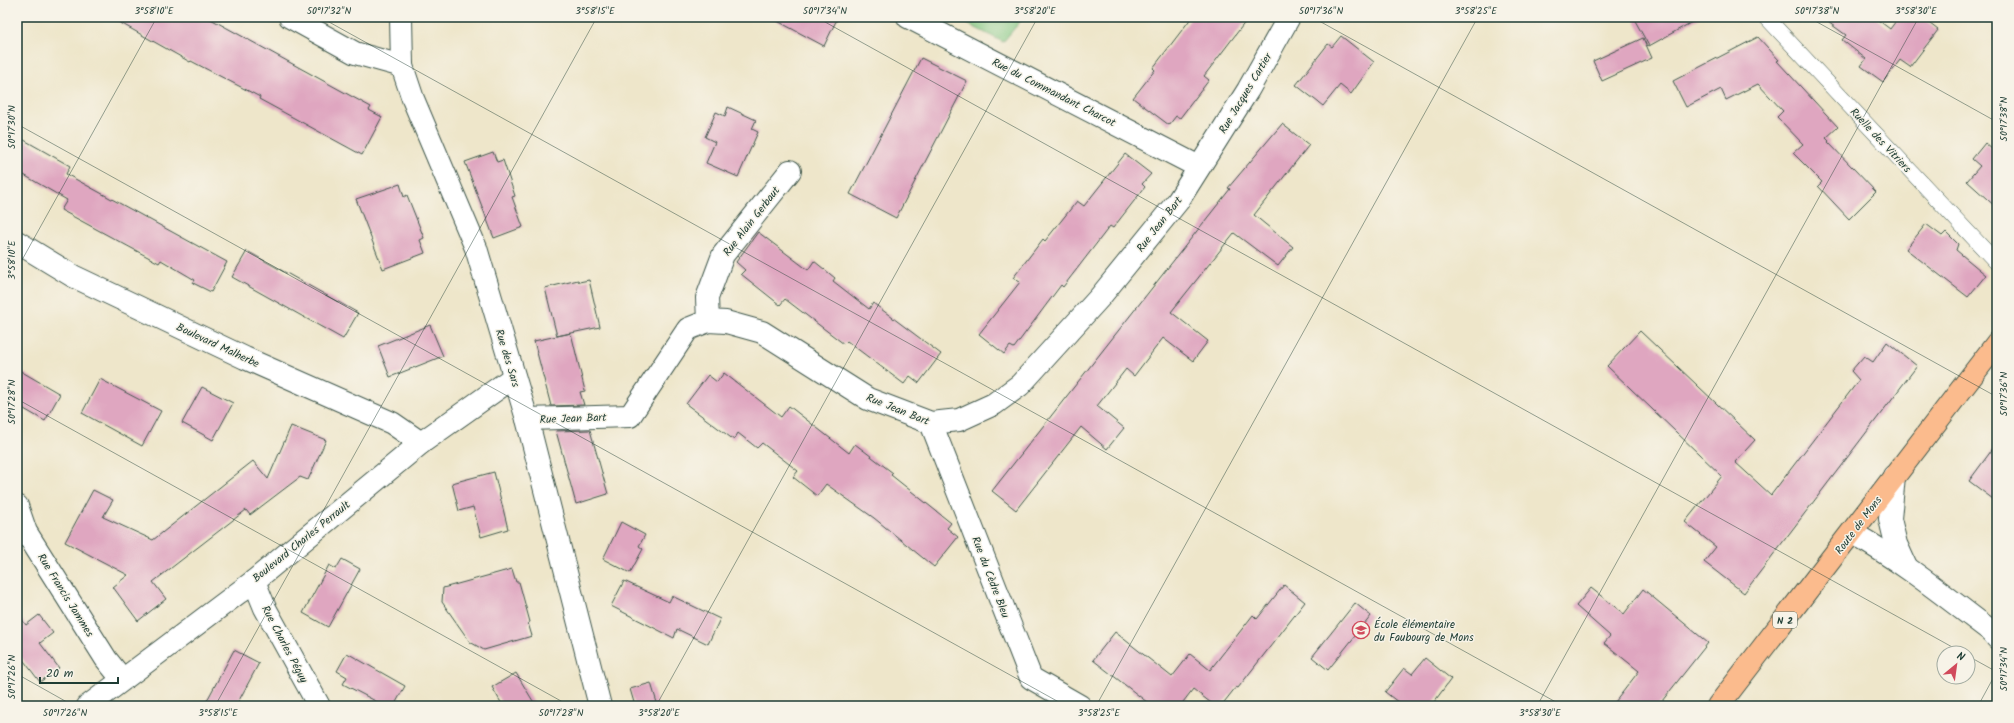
<svg xmlns="http://www.w3.org/2000/svg" width="2014" height="723" font-family="Kalam,sans-serif">
	<rect width="100%" height="100%" fill="#f7f3e8"/>
	<filter id="ink" filterUnits="userSpaceOnUse"><feTurbulence type="fractalNoise" baseFrequency=".025" numOctaves="2"/><feDisplacementMap in="SourceGraphic" scale="8" xChannelSelector="R" yChannelSelector="G"/><feConvolveMatrix kernelMatrix="1 2 1 2 8 2 1 2 1" color-interpolation-filters="sRGB"/></filter>
	<filter id="wash" filterUnits="userSpaceOnUse"><feTurbulence type="fractalNoise" baseFrequency=".012" numOctaves="4" result="noise"/><feDisplacementMap in="SourceGraphic" scale="16" xChannelSelector="R" yChannelSelector="G"/><feGaussianBlur stdDeviation="0.9" result="paint"/><feColorMatrix in="noise" values="0 0 0 0 0 0 0 0 0 0 0 0 0 0 0 0 0 1.4 0 .05"/><feComposite in="paint" operator="in"/></filter>
	<g filter="url(#wash)">
		<rect width="100%" height="100%" fill="#eee6ca"/>
		<path fill="#82c781" stroke="#50825a" d="M 954,17 L 1024,17 L 1003,42 Z"/>
		<g id="blocks">
			<g fill="#dfa6c0">
				<path d="M 110,17 L 207,17 L 371,107 L 369,110 L 382,117 L 362,155 L 259,99 L 260,97 L 191,61 L 190,62 Z"/>
				<path d="M 770,17 L 838,17 L 824,46 Z"/>
				<path d="M 1192,17 L 1249,17 L 1204,76 L 1209,80 L 1180,118 L 1176,116 L 1169,125 L 1133,98 L 1155,70 L 1153,68 Z"/>
				<path d="M 1633,17 L 1701,17 L 1649,46 Z"/>
				<path d="M 1821,17 L 1874,17 L 1890,29 L 1899,17 L 1921,17 L 1938,30 L 1910,67 L 1900,60 L 1883,82 L 1861,66 L 1866,59 L 1842,40 L 1846,35 Z"/>
				<path d="M 1341,36 L 1374,62 L 1351,94 L 1340,85 L 1323,106 L 1296,85 L 1328,44 L 1332,47 Z"/>
				<path d="M 1758,37 L 1779,60 L 1777,61 L 1838,127 L 1826,138 L 1829,141 L 1828,142 L 1876,192 L 1849,219 L 1818,186 L 1822,182 L 1793,153 L 1803,144 L 1777,117 L 1783,111 L 1758,84 L 1726,100 L 1721,89 L 1686,107 L 1673,81 Z"/>
				<path d="M 1643,38 L 1652,58 L 1602,81 L 1593,61 Z"/>
				<path d="M 921,58 L 967,81 L 896,218 L 850,194 Z"/>
				<path d="M 728,107 L 756,120 L 752,129 L 758,132 L 738,177 L 706,163 L 715,142 L 705,137 L 716,112 L 725,116 Z"/>
				<path d="M 1282,124 L 1309,145 L 1254,215 L 1293,247 L 1278,266 L 1234,233 L 1171,312 L 1208,341 L 1193,361 L 1163,338 L 1134,376 L 1126,369 L 1097,406 L 1124,428 L 1107,449 L 1081,427 L 1016,510 L 992,491 L 1230,189 L 1228,188 Z"/>
				<path d="M 17,136 L 70,166 L 66,174 L 227,262 L 211,292 L 193,283 L 195,280 L 161,260 L 159,263 L 61,210 L 67,200 L 17,171 Z"/>
				<path d="M 1985,143 L 1994,151 L 1997,147 L 1997,208 L 1967,181 L 1980,166 L 1972,159 Z"/>
				<path d="M 493,152 L 497,162 L 503,160 L 515,196 L 512,197 L 523,227 L 494,238 L 465,162 Z"/>
				<path d="M 1125,154 L 1151,174 L 1142,184 L 1145,187 L 1113,228 L 1110,226 L 1063,287 L 1061,285 L 1014,348 L 1010,346 L 1004,354 L 979,334 L 1020,282 L 1013,278 L 1043,239 L 1045,241 L 1077,201 L 1084,206 Z"/>
				<path d="M 400,184 L 404,197 L 407,195 L 424,238 L 420,240 L 425,253 L 383,269 L 356,199 Z"/>
				<path d="M 1926,224 L 1942,236 L 1946,232 L 1958,244 L 1956,250 L 1986,275 L 1968,297 L 1906,249 Z"/>
				<path d="M 758,232 L 808,270 L 814,261 L 835,278 L 833,281 L 869,309 L 873,303 L 941,354 L 919,383 L 910,376 L 904,384 L 847,341 L 844,344 L 785,299 L 780,305 L 741,274 L 745,270 L 736,262 Z"/>
				<path d="M 247,251 L 358,313 L 343,339 L 232,277 Z"/>
				<path d="M 578,280 L 579,282 L 589,280 L 600,327 L 557,336 L 545,288 Z"/>
				<path d="M 430,325 L 443,356 L 390,377 L 378,346 Z"/>
				<path d="M 1640,331 L 1755,440 L 1735,462 L 1771,495 L 1859,380 L 1851,371 L 1864,356 L 1873,362 L 1887,342 L 1917,366 L 1744,593 L 1704,562 L 1716,547 L 1685,522 L 1722,476 L 1607,366 Z"/>
				<path d="M 571,333 L 585,391 L 580,392 L 584,405 L 551,406 L 534,341 Z"/>
				<path d="M 17,369 L 60,394 L 45,421 L 17,405 Z"/>
				<path d="M 724,373 L 781,417 L 789,406 L 849,453 L 855,444 L 893,473 L 891,475 L 951,523 L 947,528 L 958,537 L 934,567 L 874,518 L 826,484 L 817,496 L 793,477 L 798,471 L 762,443 L 757,448 L 738,433 L 734,440 L 686,404 L 708,375 L 717,382 Z"/>
				<path d="M 100,379 L 161,411 L 142,446 L 82,413 Z"/>
				<path d="M 202,387 L 233,403 L 213,440 L 182,423 Z"/>
				<path d="M 291,426 L 326,440 L 308,480 L 300,477 L 250,515 L 246,510 L 153,582 L 166,599 L 138,621 L 113,587 L 128,575 L 65,542 L 93,490 L 113,500 L 103,517 L 153,540 L 253,461 L 268,479 Z"/>
				<path d="M 590,430 L 608,494 L 576,504 L 556,431 Z"/>
				<path d="M 1997,443 L 1997,502 L 1969,481 Z"/>
				<path d="M 494,472 L 508,529 L 481,537 L 473,507 L 459,511 L 452,483 Z"/>
				<path d="M 621,522 L 645,535 L 639,546 L 643,549 L 630,573 L 603,559 Z"/>
				<path d="M 342,559 L 360,569 L 328,627 L 303,613 L 329,565 L 336,569 Z"/>
				<path d="M 512,569 L 516,582 L 519,582 L 530,622 L 528,623 L 532,636 L 484,650 L 470,642 L 442,602 L 443,588 Z"/>
				<path d="M 624,581 L 669,602 L 672,596 L 720,619 L 708,644 L 677,629 L 674,638 L 611,606 Z"/>
				<path d="M 1284,585 L 1305,602 L 1238,688 L 1236,687 L 1221,706 L 1215,706 L 1193,689 L 1180,706 L 1152,706 L 1093,660 L 1115,632 L 1172,677 L 1190,654 L 1210,670 L 1253,615 L 1257,619 Z"/>
				<path d="M 1591,588 L 1624,614 L 1643,589 L 1708,643 L 1658,706 L 1612,706 L 1639,671 L 1604,643 L 1610,636 L 1576,606 Z"/>
				<path d="M 1355,603 L 1371,616 L 1328,670 L 1312,657 Z"/>
				<path d="M 17,613 L 26,625 L 39,615 L 53,633 L 40,643 L 59,668 L 40,682 L 21,657 L 17,660 Z"/>
				<path d="M 234,650 L 259,663 L 236,706 L 204,706 Z"/>
				<path d="M 347,653 L 405,686 L 394,706 L 385,706 L 343,684 L 347,677 L 337,671 Z"/>
				<path d="M 1425,658 L 1451,679 L 1431,706 L 1403,706 L 1385,692 L 1404,668 L 1412,674 Z"/>
				<path d="M 516,673 L 536,706 L 503,706 L 492,687 Z"/>
				<path d="M 651,683 L 658,706 L 635,706 L 630,689 Z"/>
			</g>
		</g>
	</g>
	<g filter="url(#ink)">
		<use href="#blocks" fill-opacity="0" stroke="#3e564a" stroke-width="1"/>
		<g fill="none" stroke-linecap="round" stroke-linejoin="round">
			<defs>
				<path id="lane" d="M 1766,17 L 1997,263"/>
				<g id="street">
					<path d="M 290,17 L 355,53 L 402,66"/>
					<path d="M 401,17 L 402,66 L 413,99 L 476,248 L 527,419 L 600,706"/>
					<path d="M 908,17 L 1199,167"/>
					<path d="M 17,242 L 73,276 L 245,358 L 392,423 L 421,443"/>
					<path d="M 708,321 L 707,298 L 723,255 L 790,171"/>
					<path d="M 527,419 L 630,416 L 688,329 L 708,321 L 726,322 L 762,332 L 868,399 L 931,423 L 959,420 L 994,404 L 1020,385 L 1100,297 L 1178,201 L 1248,90 L 1289,17"/>
					<path d="M 931,423 L 1031,678 L 1080,706"/>
					<path d="M 1894,476 L 1890,519 L 1896,544 L 1906,566"/>
					<path d="M 17,506 L 26,532 L 106,659 L 122,679"/>
					<path d="M 1852,533 C 1902,561 1946,597 1991,631 L 1997,638"/>
					<path d="M 254,581 L 265,608 L 319,706"/>
					<path d="M 88,706 L 254,581 L 421,443 L 514,377"/>
				</g>
				<path id="primary" d="M 1718,706 L 1997,343"/>
			</defs>
			<use href="#lane" stroke="#3e564a" stroke-width="16"/>
			<use href="#street" stroke="#3e564a" stroke-width="24"/>
			<use href="#primary" stroke="#3e564a" stroke-width="24"/>
			<use href="#lane" stroke="#fff" stroke-width="15"/>
			<use href="#street" stroke="#fff" stroke-width="22"/>
			<use href="#primary" stroke="#fbbb8d" stroke-width="22"/>
		</g>
	</g>
	<path fill="none" stroke="#1f3d34" stroke-width="1" stroke-opacity="0.45" d="M 320,17 L 1563,706M 816,17 L 1963,653M 1312,17 L 1997,397M 1808,17 L 1997,122M 17,124 L 1066,706M 17,269 L 157,17M 17,399 L 570,706M 1968,656 L 1997,672M 17,674 L 74,706M 215,706 L 597,17M 656,706 L 1038,17M 1096,706 L 1478,17M 1537,706 L 1919,17M 1978,706 L 1997,671"/>
	<defs>
		<symbol id="school-ring" viewBox="-11 -11 22 22"><circle r="9.5" fill="#f7f3e8" stroke="#d1495b" stroke-width="1.5"/><path d="M0-5L7-2L0 1L-7-2ZM-4 1L0 2.5L4 1V4Q0 6-4 4Z" fill="#d1495b"/></symbol>
	</defs>
	<g fill-rule="evenodd">
		<use href="#school-ring" x="1351" y="620" width="20" height="20"/>
	</g>
	<g text-anchor="middle" stroke-width="3" stroke-linejoin="round" paint-order="stroke">
		<rect fill="#f7f3e8" stroke="#60746a" stroke-width="1" x="1773" y="612" width="24" height="16" rx="3"/>
		<g font-size="10" font-weight="bold" fill="#1f3d34">
			<text x="1785" y="624">N 2</text>
		</g>
		<g font-size="11" fill="#1f3d34" stroke="#f7f3e8">
			<text transform="translate(1054 92) rotate(27)" y="4">Rue du Commandant Charcot</text>
			<text transform="translate(1245 93) rotate(-59)" y="4">Rue Jacques Cartier</text>
			<text transform="translate(1881 140) rotate(47)" y="4">Ruelle des Vitriers</text>
			<text transform="translate(751 221) rotate(-52)" y="4">Rue Alain Gerbaut</text>
			<text transform="translate(1159 224) rotate(-52)" y="4">Rue Jean Bart</text>
			<text transform="translate(218 345) rotate(25)" y="4">Boulevard Malherbe</text>
			<text transform="translate(508 358) rotate(73)" y="4">Rue des Sars</text>
			<text transform="translate(898 409) rotate(22)" y="4">Rue Jean Bart</text>
			<text transform="translate(573 418) rotate(-2)" y="4">Rue Jean Bart</text>
			<text transform="translate(1858 525) rotate(-53)" y="4">Route de Mons</text>
			<text transform="translate(301 541) rotate(-39)" y="4">Boulevard Charles Perrault</text>
			<text transform="translate(991 577) rotate(69)" y="4">Rue du Cèdre Bleu</text>
			<text transform="translate(66 595) rotate(58)" y="4">Rue Francis Jammes</text>
			<text transform="translate(285 644) rotate(62)" y="4">Rue Charles Péguy</text>
		</g>
		<g font-size="11" fill="#1f3d34" stroke="#f7f3e8" text-anchor="start">
			<text x="1374" y="628">École élémentaire<tspan x="1374" dy="13">du Faubourg de Mons</tspan></text>
		</g>
	</g>
	<rect width="2014" height="723" fill="none" stroke="#f7f3e8" stroke-width="44"/>
	<g transform="translate(1956 665) rotate(29)"><circle r="19" fill="#f7f3e8" stroke="#a1aaa0"/>
	<path d="M0-3L7 15L0 10L-7 15Z" fill="#d1495b"/>
	<text y="-6" font-size="11" font-weight="bold" text-anchor="middle" fill="#1f3d34">N</text>
	</g>
	<path d="M40 677v6h78v-6" fill="none" stroke="#1f3d34" stroke-width="2"/>
	<text x="46" y="677" font-size="12" fill="#1f3d34" stroke="#f7f3e8" stroke-width="3" paint-order="stroke">20 m</text>
	<rect x="22" y="22" width="1970" height="679" fill="none" stroke="#1f3d34" stroke-width="1.5"/>
	<g font-size="10" text-anchor="middle" fill="#1f3d34">
		<text x="154" y="14">3°58'10"E</text>
		<text x="329" y="14">50°17'32"N</text>
		<text x="595" y="14">3°58'15"E</text>
		<text x="825" y="14">50°17'34"N</text>
		<text x="1035" y="14">3°58'20"E</text>
		<text x="1321" y="14">50°17'36"N</text>
		<text x="1476" y="14">3°58'25"E</text>
		<text x="1817" y="14">50°17'38"N</text>
		<text x="1916" y="14">3°58'30"E</text>
		<text transform="translate(2003 119) rotate(-90)" y="4">50°17'38"N</text>
		<text transform="translate(11 127) rotate(-90)" y="4">50°17'30"N</text>
		<text transform="translate(11 260) rotate(-90)" y="4">3°58'10"E</text>
		<text transform="translate(2003 394) rotate(-90)" y="4">50°17'36"N</text>
		<text transform="translate(11 402) rotate(-90)" y="4">50°17'28"N</text>
		<text transform="translate(2003 669) rotate(-90)" y="4">50°17'34"N</text>
		<text transform="translate(11 677) rotate(-90)" y="4">50°17'26"N</text>
		<text x="65" y="716">50°17'26"N</text>
		<text x="218" y="716">3°58'15"E</text>
		<text x="561" y="716">50°17'28"N</text>
		<text x="659" y="716">3°58'20"E</text>
		<text x="1099" y="716">3°58'25"E</text>
		<text x="1540" y="716">3°58'30"E</text>
	</g>
</svg>
